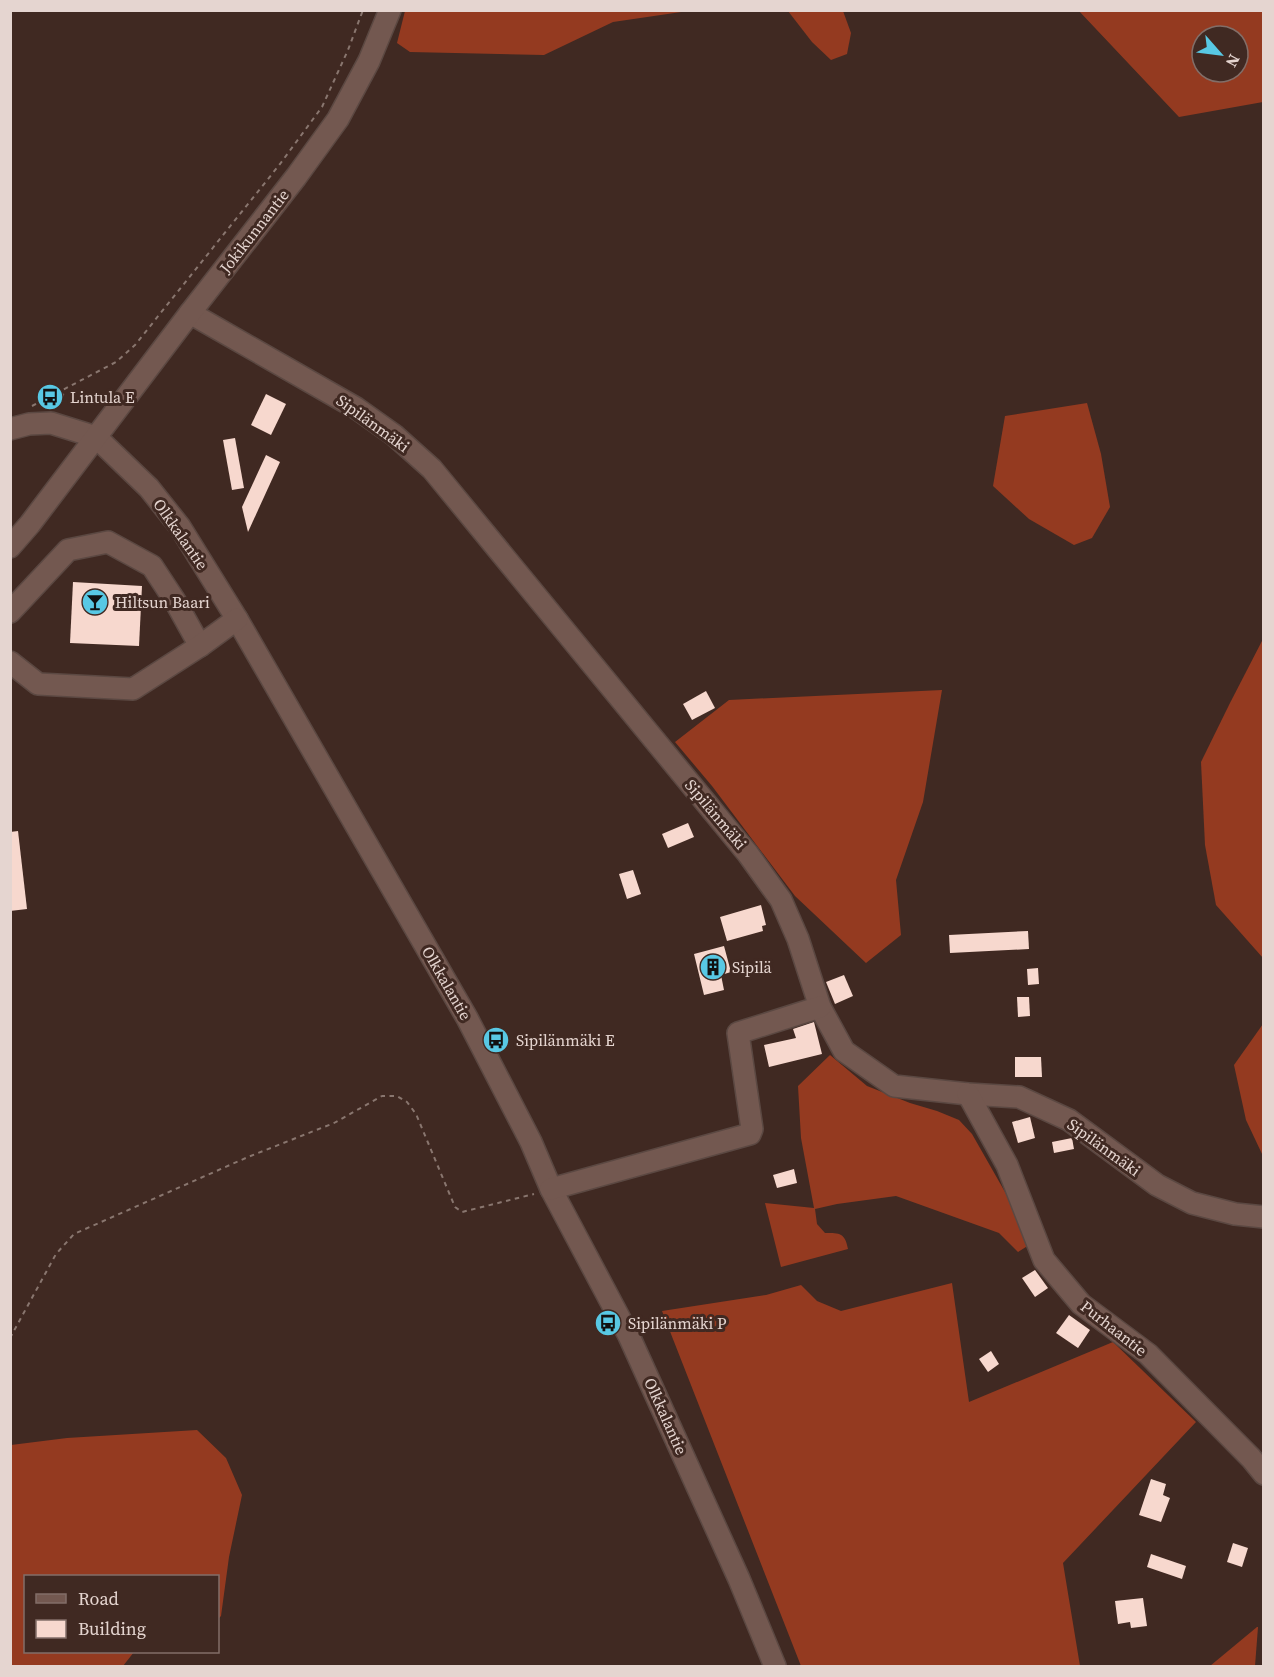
<svg xmlns="http://www.w3.org/2000/svg" width="1274" height="1677" font-family="'Source Serif 4',serif">
	<rect width="100%" height="100%" fill="#402922"/>
	<g fill="#943a20" fill-rule="evenodd">
		<path d="M 405,11 L 405,10 L 688,11 L 613,22 L 544,55 L 410,52 L 397,43 Z"/>
		<path d="M 788,11 L 843,11 L 851,33 L 847,54 L 831,60 L 812,42 Z"/>
		<path d="M 1079,11 L 1263,11 L 1263,102 L 1179,117 ZM 1202,36 L 1238,36 L 1238,72 L 1202,72 Z"/>
		<path d="M 1087,403 L 1101,454 L 1110,507 L 1092,538 L 1074,545 L 1029,519 L 993,486 L 1005,416 Z"/>
		<path d="M 1263,639 L 1263,958 L 1216,905 L 1205,845 L 1201,762 L 1230,703 Z"/>
		<path d="M 942,690 L 923,802 L 896,880 L 901,935 L 866,963 L 795,896 L 712,786 L 675,742 L 729,700 Z"/>
		<path d="M 1263,1024 L 1263,1156 L 1246,1120 L 1234,1065 Z"/>
		<path d="M 830,1055 L 867,1086 L 910,1103 L 937,1111 L 959,1120 L 972,1134 L 1013,1206 L 1029,1245 L 1018,1252 L 999,1233 L 896,1196 L 837,1204 L 815,1209 L 817,1224 L 825,1233 C 840,1233 845,1233 848,1249 L 781,1267 L 765,1203 L 814,1208 L 801,1138 L 798,1086 Z"/>
		<path d="M 952,1283 L 969,1402 L 1113,1342 L 1196,1422 L 1063,1563 L 1080,1666 L 801,1666 L 662,1311 L 766,1295 L 801,1285 L 817,1301 L 841,1311 Z"/>
		<path d="M 197,1430 L 226,1458 L 242,1495 L 229,1557 L 221,1616 L 218,1619 L 218,1576 L 26,1576 L 26,1652 L 134,1652 L 123,1666 L 11,1666 L 11,1445 L 67,1438 Z"/>
		<path d="M 1258,1627 L 1255,1666 L 1210,1666 L 1257,1627 Z"/>
	</g>
	<g fill="#f7d8ce">
		<path d="M 266,394 L 286,404 L 271,435 L 251,425 Z"/>
		<path d="M 235,438 L 244,488 L 232,490 L 223,440 Z"/>
		<path d="M 266,455 L 280,462 L 248,532 L 242,507 Z"/>
		<path d="M 73,582 L 142,586 L 139,646 L 70,643 Z"/>
		<path d="M 706,691 L 715,708 L 692,720 L 683,704 Z"/>
		<path d="M 688,823 L 694,837 L 668,848 L 662,834 Z"/>
		<path d="M 18,831 L 27,909 L 10,911 L 10,832 Z"/>
		<path d="M 633,870 L 641,894 L 627,899 L 619,874 Z"/>
		<path d="M 761,905 L 766,925 L 762,926 L 763,931 L 727,941 L 720,917 Z"/>
		<path d="M 1028,931 L 1029,949 L 950,953 L 949,935 Z"/>
		<path d="M 724,946 L 731,972 L 721,975 L 724,990 L 704,995 L 694,954 Z"/>
		<path d="M 1038,968 L 1039,984 L 1028,985 L 1027,969 Z"/>
		<path d="M 844,975 L 853,996 L 835,1004 L 826,982 Z"/>
		<path d="M 1017,997 L 1029,997 L 1030,1016 L 1018,1017 Z"/>
		<path d="M 814,1022 L 822,1054 L 769,1067 L 764,1045 L 796,1038 L 793,1029 Z"/>
		<path d="M 1015,1057 L 1041,1057 L 1042,1077 L 1015,1077 Z"/>
		<path d="M 1030,1117 L 1035,1138 L 1018,1143 L 1012,1122 Z"/>
		<path d="M 1072,1138 L 1074,1149 L 1054,1153 L 1052,1142 Z"/>
		<path d="M 794,1169 L 797,1183 L 777,1188 L 773,1175 Z"/>
		<path d="M 1035,1270 L 1048,1288 L 1035,1297 L 1022,1278 Z"/>
		<path d="M 1069,1315 L 1090,1330 L 1078,1348 L 1056,1333 Z"/>
		<path d="M 991,1351 L 999,1364 L 988,1372 L 979,1359 Z"/>
		<path d="M 1151,1479 L 1166,1484 L 1163,1495 L 1170,1498 L 1161,1522 L 1139,1515 Z"/>
		<path d="M 1233,1543 L 1248,1548 L 1242,1567 L 1227,1562 Z"/>
		<path d="M 1151,1554 L 1186,1566 L 1182,1579 L 1147,1567 Z"/>
		<path d="M 1143,1598 L 1147,1626 L 1131,1628 L 1130,1622 L 1118,1624 L 1115,1601 Z"/>
	</g>
	<g fill="none" stroke-linecap="round" stroke-linejoin="round">
		<defs>
			<g id="minor">
				<path d="M 190,313 L 356,408 L 394,435 L 432,469 L 748,854 L 781,900 L 798,939 L 820,1007 L 844,1051 L 894,1086 L 968,1094 L 1019,1097 L 1069,1120 L 1157,1185 L 1192,1203 L 1235,1214 L 1264,1217"/>
				<path d="M 10,429 L 29,424 L 51,423 L 96,437 L 149,488 L 180,527 L 237,619 L 467,1018 L 531,1142 L 551,1189 L 629,1336 L 739,1579 L 775,1666"/>
				<path d="M 10,547 L 30,524 L 190,313 L 296,177 L 338,119 L 369,61 L 390,10"/>
				<path d="M 10,612 L 68,550 L 108,542 L 152,566 L 175,601 L 200,646"/>
				<path d="M 10,662 L 38,684 L 133,689 L 200,646 L 237,619"/>
				<path d="M 968,1094 L 1007,1165 L 1044,1260 L 1081,1304 L 1148,1354 L 1251,1458 L 1264,1474"/>
				<path d="M 551,1189 L 750,1134 L 752,1129 L 738,1033 L 820,1007"/>
			</g>
		</defs>
		<use href="#minor" stroke="#5b4842" stroke-width="24"/>
		<g stroke="#89766f" stroke-width="2" stroke-dasharray="4.5 4.5" stroke-linecap="butt">
			<path d="M 32,406 L 116,362 L 135,345 L 280,164 L 322,107 L 348,50 L 363,10"/>
			<path d="M 58,406 L 65,390"/>
			<path d="M 10,1338 L 56,1254 L 74,1234 L 248,1157 L 334,1123 L 382,1096 L 397,1096 L 407,1102 L 416,1114 L 455,1207 L 462,1212 L 534,1194"/>
		</g>
		<use href="#minor" stroke="#735850" stroke-width="21"/>
	</g>
	<defs>
		<symbol id="bus-disc" viewBox="-11 -11 22 22"><circle r="9.5" fill="#58c8e4" stroke="#402922"/><path d="M-5-6H5V4H4V6H2V4H-2V6H-4V4H-5ZM-3.5-4V0h7V-4ZM-3.5 1.2v1.5H-2V1.2ZM2 1.2v1.5H3.5V1.2Z" fill="#111"/></symbol>
		<symbol id="bar-disc" viewBox="-11 -11 22 22"><circle r="9.5" fill="#58c8e4" stroke="#402922"/><path d="M-6-5H6L.8 .8V4.5H3.5V6h-7V4.5H-.8V.8Z" fill="#111"/></symbol>
		<symbol id="building-disc" viewBox="-11 -11 22 22"><circle r="9.5" fill="#58c8e4" stroke="#402922"/><path d="M-4-6H4V6H1V3H-1V6H-4ZM-2.5-4.3h1.7v1.8h-1.7ZM.8-4.3h1.7v1.8H.8ZM-2.5-1h1.7V.8h-1.7ZM.8-1h1.7V.8H.8Z" fill="#111"/></symbol>
	</defs>
	<g fill-rule="evenodd">
		<use href="#bus-disc" x="35" y="382" width="30" height="30"/>
		<use href="#bar-disc" x="80" y="587" width="30" height="30"/>
		<use href="#building-disc" x="698" y="952" width="30" height="30"/>
		<use href="#bus-disc" x="481" y="1025" width="30" height="30"/>
		<use href="#bus-disc" x="593" y="1308" width="30" height="30"/>
	</g>
	<g text-anchor="middle" stroke-width="6" stroke-linejoin="round" paint-order="stroke">
		<g font-size="16" fill="#e5d5d0" stroke="#402922">
			<text transform="translate(254 231) rotate(-52)" y="6">Jokikunnantie</text>
			<text transform="translate(373 423) rotate(36)" y="6">Sipilänmäki</text>
			<text transform="translate(181 534) rotate(55)" y="6">Olkkalantie</text>
			<text transform="translate(716 814) rotate(50)" y="6">Sipilänmäki</text>
			<text transform="translate(447 983) rotate(60)" y="6">Olkkalantie</text>
			<text transform="translate(1104 1147) rotate(36)" y="6">Sipilänmäki</text>
			<text transform="translate(1114 1328) rotate(38)" y="6">Purhaantie</text>
			<text transform="translate(666 1416) rotate(66)" y="6">Olkkalantie</text>
		</g>
		<g font-size="16" fill="#e5d5d0" stroke="#402922" text-anchor="start">
			<text x="70" y="403">Lintula E</text>
			<text x="115" y="608">Hiltsun Baari</text>
			<text x="732" y="973">Sipilä</text>
			<text x="516" y="1046">Sipilänmäki E</text>
			<text x="628" y="1329">Sipilänmäki P</text>
		</g>
	</g>
	<rect width="1274" height="1677" fill="none" stroke="#e5d5d0" stroke-width="24"/>
	<rect x="24" y="1575" width="195" height="78" fill="#402922" stroke="#826e68" stroke-width="1.5"/>
	<rect x="36" y="1594" width="30" height="9" fill="#735850" stroke="#826e68" stroke-width="1.5"/>
	<text x="78" y="1605" font-size="18" fill="#e5d5d0">Road</text>
	<rect x="36" y="1620" width="30" height="18" fill="#f7d8ce" stroke="#826e68" stroke-width="1.5"/>
	<text x="78" y="1635" font-size="18" fill="#e5d5d0">Building</text>
	<g transform="translate(1220 54) rotate(118)"><circle r="28" fill="#402922" stroke="#826e68" stroke-width="1.5"/>
	<path d="M0-4.5L10 22L0 15L-10 22Z" fill="#58c8e4"/>
	<text y="-9" font-size="16" font-weight="bold" text-anchor="middle" fill="#e5d5d0">N</text>
	</g>
</svg>
